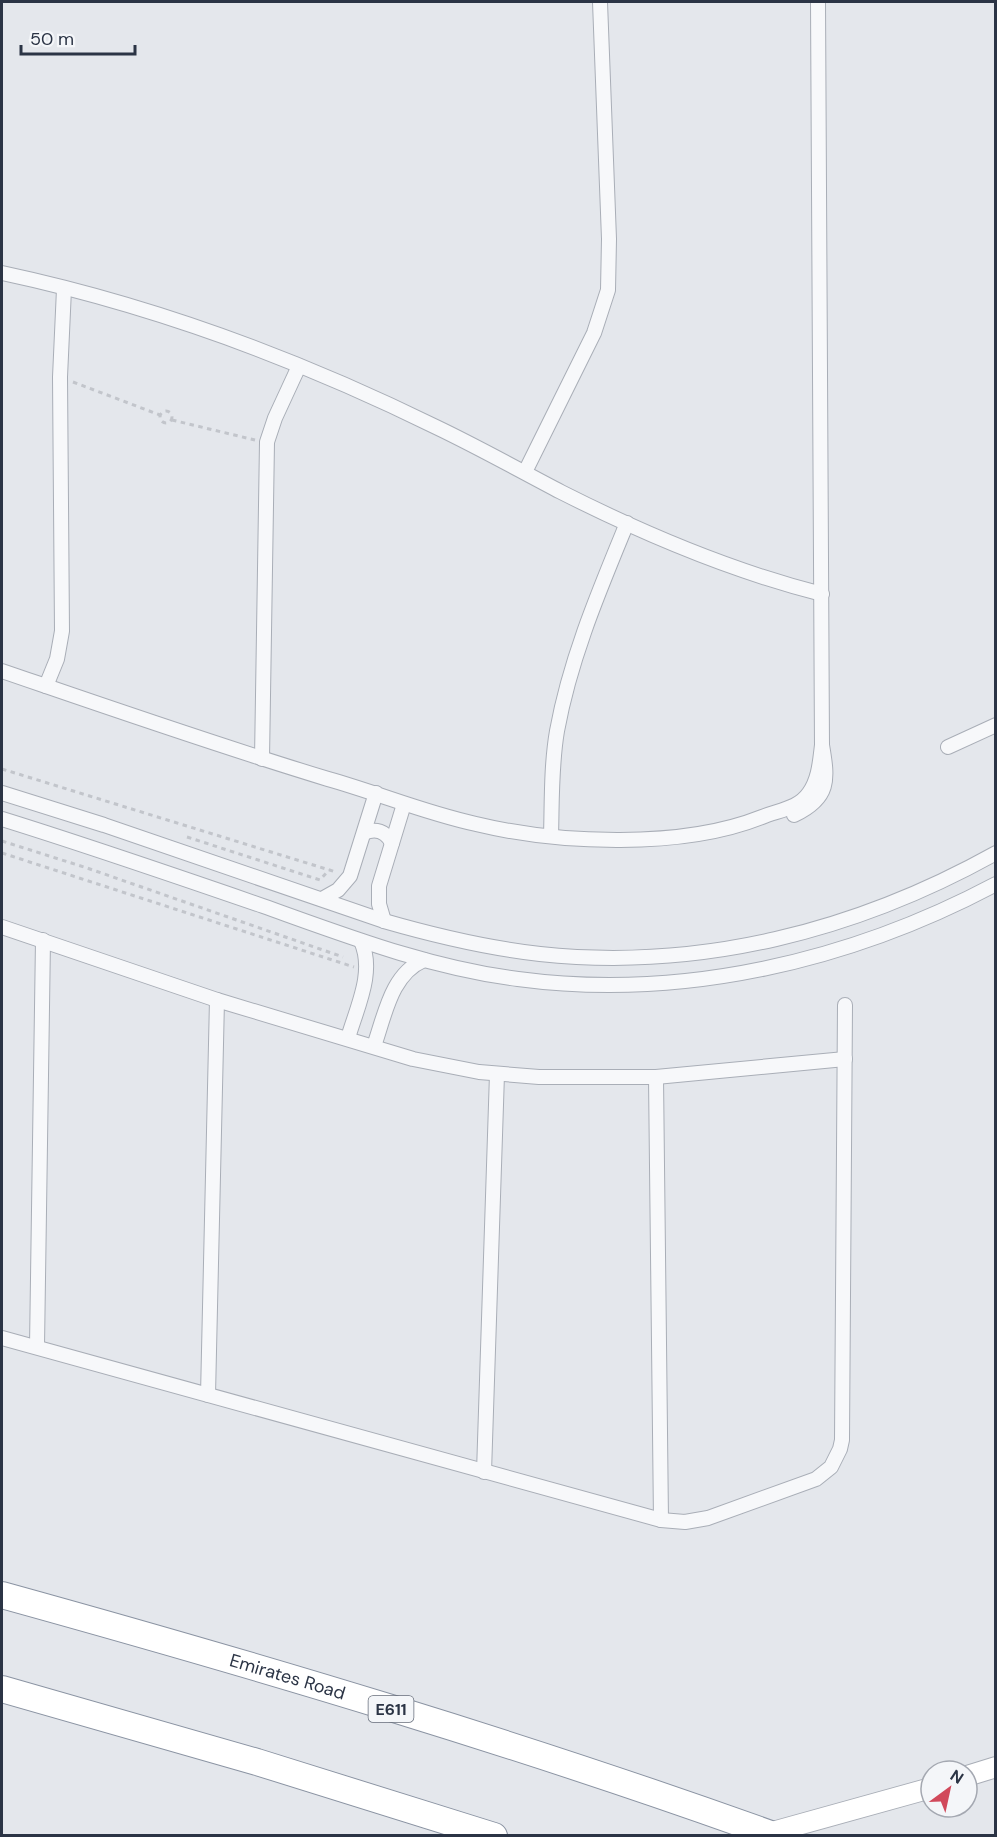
<svg xmlns="http://www.w3.org/2000/svg" width="997" height="1837" font-family="'DM Sans',sans-serif">
	<rect width="100%" height="100%" fill="#e4e7ec"/>
	<g fill="none" stroke-linecap="round" stroke-linejoin="round">
		<defs>
			<g id="street">
				<path d="M 2,273 C 152,305 298,359 436,427 C 478,447 519,470 561,492 C 644,534 731,571 822,594"/>
				<path d="M 525,472 L 594,333 L 608,290 L 609,239 L 600,2"/>
				<path d="M 2,671 C 110,708 219,746 328,779 C 378,793 425,813 476,824 C 559,844 682,849 762,817 C 779,810 798,809 809,793 C 819,779 820,761 822,745"/>
				<path d="M 46,686 L 57,659 L 62,631 L 60,377 L 64,289"/>
				<path d="M 948,747 L 996,725"/>
				<path d="M 262,759 L 267,442 L 275,418 L 299,366"/>
				<path d="M 2,793 L 104,825 L 384,921 C 436,936 487,948 540,954 C 700,971 856,931 996,853"/>
				<path d="M 794,815 C 830,798 828,780 822,745 L 818,2"/>
				<path d="M 2,819 C 89,846 176,876 263,906 C 347,936 430,968 518,979 C 682,1001 851,961 996,884"/>
				<path d="M 364,833 C 375,828 386,831 392,843"/>
				<path d="M 551,836 C 552,802 551,766 557,731 C 570,659 599,591 627,523"/>
				<path d="M 322,899 L 338,890 L 350,876 L 376,793"/>
				<path d="M 384,921 L 379,904 L 379,886 L 404,804"/>
				<path d="M 2,927 L 217,1000 L 413,1059 L 479,1072 L 539,1077 L 656,1077 L 845,1059"/>
				<path d="M 348,1038 C 357,1007 375,972 361,941"/>
				<path d="M 374,1046 C 385,1015 391,974 424,960"/>
				<path d="M 656,1077 L 661,1520"/>
				<path d="M 2,1338 L 661,1520 L 685,1522 L 708,1518 L 816,1479 L 831,1467 L 840,1449 L 842,1440 L 845,1005"/>
				<path d="M 37,1346 L 43,940"/>
				<path d="M 208,1395 L 217,1000"/>
				<path d="M 484,1472 L 497,1074"/>
			</g>
			<g id="secondary">
				<path d="M 967,1776 L 996,1767"/>
				<path d="M 769,1833 L 931,1788"/>
			</g>
			<g id="highway">
				<path id="s1" d="M 2,1595 C 262,1667 521,1744 776,1836"/>
				<path d="M 2,1689 L 257,1762 L 494,1836"/>
			</g>
		</defs>
		<use href="#street" stroke="#a9aeb7" stroke-width="16"/>
		<use href="#secondary" stroke="#a9aeb7" stroke-width="22"/>
		<use href="#highway" stroke="#8b94a3" stroke-width="28"/>
		<g stroke="#c2c5cb" stroke-width="3" stroke-dasharray="4.5 4.5" stroke-linecap="butt">
			<path d="M 73,382 L 160,415"/>
			<circle cx="166" cy="417" r="6"/>
			<path d="M 172,420 L 255,440"/>
			<path d="M 2,769 L 336,872"/>
			<path d="M 187,837 L 320,880 L 329,870"/>
			<path d="M 2,841 L 87,868 L 343,957"/>
			<path d="M 2,853 L 354,967"/>
		</g>
		<use href="#street" stroke="#f7f8fa" stroke-width="14"/>
		<use href="#secondary" stroke="#fff" stroke-width="20"/>
		<use href="#highway" stroke="#fff" stroke-width="26"/>
	</g>
	<g text-anchor="middle" stroke-width="4.5" stroke-linejoin="round" paint-order="stroke">
		<rect fill="#f4f6f9" stroke="#676e7b" stroke-width="1.5" x="368.5" y="1696" width="45" height="26" rx="4.5"/>
		<g font-size="16" font-weight="bold" fill="#2b3445">
			<text x="391" y="1715">E611</text>
		</g>
		<g font-size="18" fill="#2b3445" stroke="#f4f6f9">
			<text dy="6" stroke="none"><textPath href="#s1" startOffset="297">Emirates Road</textPath></text>
		</g>
	</g>
	<rect width="997" height="1837" fill="none" stroke="#2b3445" stroke-width="6"/>
	<g transform="translate(949 1789) rotate(33)"><circle r="28" fill="#f4f6f9" stroke="#a4a8b1" stroke-width="1.5"/>
	<path d="M0-4.5L10 22L0 15L-10 22Z" fill="#d1495b"/>
	<text y="-9" font-size="16" font-weight="bold" text-anchor="middle" fill="#2b3445">N</text>
	</g>
	<path d="M21 45v9h114v-9" fill="none" stroke="#2b3445" stroke-width="3"/>
	<text x="30" y="45" font-size="18" fill="#2b3445" stroke="#f4f6f9" stroke-width="4.5" paint-order="stroke">50 m</text>
</svg>
